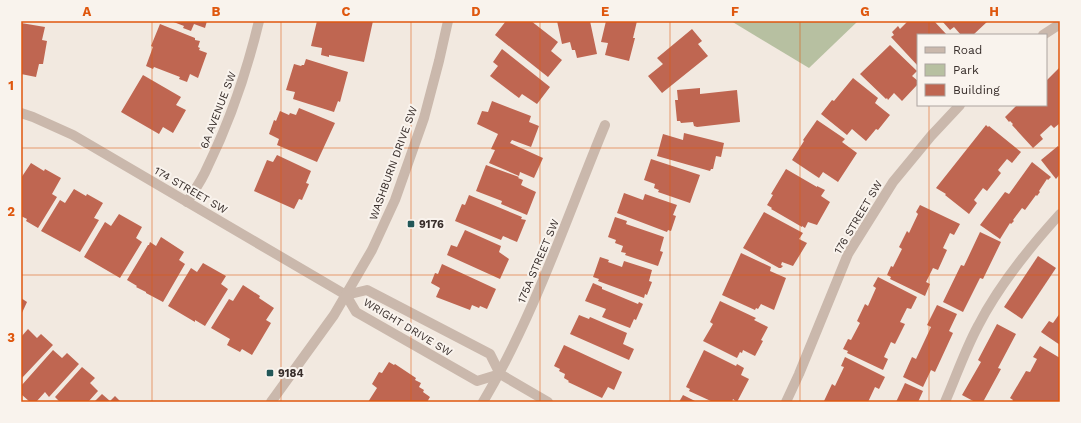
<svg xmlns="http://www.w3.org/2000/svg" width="1081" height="423" font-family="'Work Sans',sans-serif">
	<rect width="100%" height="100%" fill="#f2e9e0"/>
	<path fill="#b7c0a1" d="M 731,21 L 858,21 L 809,68 Z"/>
	<g fill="#bf6651">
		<path d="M 171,21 L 207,21 L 205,28 L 194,24 L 191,31 L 183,28 L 184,26 Z"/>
		<path d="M 317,21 L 373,21 L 364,62 L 329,55 L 329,57 L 321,55 L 322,48 L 311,46 Z"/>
		<path d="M 506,21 L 531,21 L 558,42 L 551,51 L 562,60 L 548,77 L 495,35 Z"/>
		<path d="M 557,21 L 590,21 L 597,54 L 577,58 L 575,50 L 572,50 L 570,42 L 562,44 Z"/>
		<path d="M 606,21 L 637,21 L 633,38 L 635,38 L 629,61 L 605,55 L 608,43 L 601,42 Z"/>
		<path d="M 908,21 L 934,21 L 947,35 L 918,35 L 918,66 L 891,37 L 894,35 L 892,32 L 898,26 L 900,29 Z"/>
		<path d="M 942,21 L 988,21 L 973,35 L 961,35 L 954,27 L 950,30 Z"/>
		<path d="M 21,23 L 45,27 L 42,40 L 47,41 L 43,64 L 39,64 L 36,77 L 21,74 Z"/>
		<path d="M 160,24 L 195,38 L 195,40 L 200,41 L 198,47 L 200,48 L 199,50 L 207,53 L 198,78 L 190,74 L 187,82 L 179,79 L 180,77 L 154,67 L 153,69 L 146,66 L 153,47 L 151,46 Z"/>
		<path d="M 692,29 L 702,41 L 698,44 L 708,56 L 662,93 L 648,76 L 663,64 L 657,58 Z"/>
		<path d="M 890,45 L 917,71 L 912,76 L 918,81 L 918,84 L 902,101 L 894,93 L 888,100 L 887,98 L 886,99 L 860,74 Z"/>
		<path d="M 502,49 L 550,87 L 537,104 L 522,94 L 519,98 L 490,76 L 498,66 L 493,62 Z"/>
		<path d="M 306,59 L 348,72 L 340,102 L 338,101 L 334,112 L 293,99 L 295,92 L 286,90 L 294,64 L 301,66 L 302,65 L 304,65 Z"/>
		<path d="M 1060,67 L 1060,123 L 1054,128 L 1051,125 L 1040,135 L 1043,139 L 1033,148 L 1012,125 L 1013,124 L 1010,121 L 1009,122 L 1005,117 L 1017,105 L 1046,105 L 1046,81 Z"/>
		<path d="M 143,75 L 181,97 L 176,105 L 186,110 L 173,133 L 163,127 L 159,134 L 121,112 Z"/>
		<path d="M 853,78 L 878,98 L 875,103 L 890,115 L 878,130 L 876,129 L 866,141 L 852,129 L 847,135 L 821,114 L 832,100 L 834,101 Z"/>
		<path d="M 700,88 L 700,94 L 737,90 L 740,122 L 697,127 L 694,126 L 693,122 L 681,123 L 680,121 L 677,121 L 675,100 L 678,100 L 677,90 Z"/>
		<path d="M 492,101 L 531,116 L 529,122 L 539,126 L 531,147 L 512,140 L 510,143 L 543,158 L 534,178 L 520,172 L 519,176 L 489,163 L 495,150 L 491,149 L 498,134 L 477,124 L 482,111 L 488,112 Z"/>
		<path d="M 299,108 L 335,123 L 317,162 L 277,145 L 279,139 L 269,134 L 274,120 L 276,121 L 280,111 L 289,115 L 290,113 L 296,115 Z"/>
		<path d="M 817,120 L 845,139 L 842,142 L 857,153 L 838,182 L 823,172 L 819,178 L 792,160 L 804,141 L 803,140 Z"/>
		<path d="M 986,125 L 988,127 L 989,126 L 1021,152 L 1012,163 L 1007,159 L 998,170 L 1001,173 L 987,191 L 983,188 L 974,200 L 977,203 L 969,214 L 945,195 L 946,194 L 936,188 Z"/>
		<path d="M 684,133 L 724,143 L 721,157 L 716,156 L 713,169 L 711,169 L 710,171 L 657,156 L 663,134 L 683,140 Z"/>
		<path d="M 1058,146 L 1060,148 L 1060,174 L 1056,179 L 1041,160 Z"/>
		<path d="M 277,155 L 311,171 L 306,183 L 309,184 L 302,200 L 299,199 L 294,209 L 254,191 L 267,160 L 273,162 Z"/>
		<path d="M 651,159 L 700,175 L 690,203 L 658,192 L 659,190 L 654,188 L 655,184 L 644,180 Z"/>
		<path d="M 1032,162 L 1051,177 L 1048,180 L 1047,179 L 1039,191 L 1040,192 L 1037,196 L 1036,195 L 1025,210 L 1022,208 L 1013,220 L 1014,221 L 1011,224 L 1010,223 L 1000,239 L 980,225 L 1005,192 L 1009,194 Z"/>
		<path d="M 31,163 L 44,171 L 45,169 L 61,178 L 52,194 L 57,197 L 38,228 L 26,221 L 27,219 L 21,216 L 21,178 Z"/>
		<path d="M 486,165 L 519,177 L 518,178 L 523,180 L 521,185 L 536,192 L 527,215 L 501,204 L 502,201 L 476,191 Z"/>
		<path d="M 786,169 L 817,187 L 817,186 L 825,190 L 821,196 L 830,202 L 817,225 L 808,222 L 805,228 L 802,226 L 802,227 L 771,209 L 772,208 L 767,205 L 773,195 L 771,194 Z"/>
		<path d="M 74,189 L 86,196 L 87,194 L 103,203 L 94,218 L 99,220 L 80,252 L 41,231 L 60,200 L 65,203 Z"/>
		<path d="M 624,193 L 643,200 L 645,194 L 677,205 L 673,215 L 676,216 L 671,231 L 668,230 L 667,232 L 617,213 Z"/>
		<path d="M 469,195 L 522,217 L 521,219 L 526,220 L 517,242 L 503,236 L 501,240 L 455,221 L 462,204 L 465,205 Z"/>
		<path d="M 920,205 L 960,224 L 954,235 L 950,233 L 943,248 L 947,250 L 938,270 L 933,268 L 926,282 L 930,284 L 925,296 L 890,279 L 891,277 L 887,275 L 891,266 L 893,267 L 902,249 L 899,247 L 907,231 L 909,233 L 918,214 L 916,212 Z"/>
		<path d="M 764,212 L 803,233 L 799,239 L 807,243 L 793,266 L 782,262 L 781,265 L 783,266 L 781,268 L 779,268 L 743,248 Z"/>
		<path d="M 119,214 L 142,227 L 136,238 L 142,242 L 120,278 L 84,257 L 105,222 L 111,226 Z"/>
		<path d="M 615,217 L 627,221 L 626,224 L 664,237 L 660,251 L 663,252 L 658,266 L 625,255 L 626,253 L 621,252 L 623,246 L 615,243 L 616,240 L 608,237 Z"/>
		<path d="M 465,230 L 501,246 L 499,252 L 509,259 L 500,279 L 447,255 L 451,245 L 457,247 Z"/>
		<path d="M 980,232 L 1001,242 L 983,279 L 980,278 L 963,312 L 943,302 L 961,265 L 964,266 Z"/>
		<path d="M 161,237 L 184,252 L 179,260 L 185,264 L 163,302 L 146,293 L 146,292 L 136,287 L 137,286 L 127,280 L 148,245 L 149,245 L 150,242 L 156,246 Z"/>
		<path d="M 741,253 L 771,267 L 770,271 L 786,278 L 774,310 L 761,304 L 758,309 L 756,308 L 755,310 L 722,295 Z"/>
		<path d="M 1038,256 L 1056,268 L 1022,319 L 1004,307 Z"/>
		<path d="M 600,257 L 609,260 L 608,262 L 622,267 L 624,261 L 652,270 L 649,281 L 652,282 L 647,295 L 645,294 L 644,298 L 598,281 L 599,279 L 593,277 Z"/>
		<path d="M 203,263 L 226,276 L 221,284 L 228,289 L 205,326 L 195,320 L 195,322 L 168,306 L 191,268 L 197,272 Z"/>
		<path d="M 442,264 L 496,289 L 487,309 L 480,306 L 479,308 L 472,305 L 470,310 L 436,297 L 440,288 L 431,283 L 435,273 L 438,274 Z"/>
		<path d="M 878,277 L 917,297 L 911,309 L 907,308 L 900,322 L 905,324 L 895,344 L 891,342 L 884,357 L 888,359 L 883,370 L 847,353 L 848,351 L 843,349 L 848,339 L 851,340 L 860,323 L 857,321 L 865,304 L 868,306 L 876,288 L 873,286 Z"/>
		<path d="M 593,283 L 602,287 L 602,289 L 638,304 L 639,302 L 643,304 L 636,320 L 634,319 L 630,328 L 602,317 L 606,309 L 585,301 Z"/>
		<path d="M 243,285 L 260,296 L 259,298 L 274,308 L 266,320 L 271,323 L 252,355 L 242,349 L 240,352 L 227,345 L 230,339 L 211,328 L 229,299 L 233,301 Z"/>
		<path d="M 21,298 L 27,302 L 21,315 Z"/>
		<path d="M 720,301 L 756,318 L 754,320 L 768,327 L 761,340 L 763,341 L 755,356 L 743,350 L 742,353 L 740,352 L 737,358 L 703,341 L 713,324 L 710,322 Z"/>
		<path d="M 937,305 L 957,314 L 949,331 L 953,333 L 935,372 L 931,370 L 923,387 L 903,377 L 912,357 L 916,359 L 931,327 L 927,325 Z"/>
		<path d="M 1060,313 L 1060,345 L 1041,332 L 1049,321 L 1053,323 Z"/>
		<path d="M 579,315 L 589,319 L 590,317 L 627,333 L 623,344 L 634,349 L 629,360 L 570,334 Z"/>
		<path d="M 997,324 L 1016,334 L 998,368 L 1001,369 L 983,402 L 975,402 L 962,395 L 981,362 L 978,360 Z"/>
		<path d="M 28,329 L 37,338 L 41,334 L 53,345 L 21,379 L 21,337 Z"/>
		<path d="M 564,345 L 622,372 L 614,390 L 608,387 L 602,398 L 568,382 L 569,381 L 564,378 L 565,374 L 559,371 L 560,369 L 554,366 Z"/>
		<path d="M 1040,346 L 1060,358 L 1060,400 L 1059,402 L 1012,402 L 1013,400 L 1010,398 L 1026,371 L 1030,372 L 1037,359 L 1033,357 Z"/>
		<path d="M 53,350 L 62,358 L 67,353 L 79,364 L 49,397 L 45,392 L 36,402 L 30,402 L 21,394 L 21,386 Z"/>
		<path d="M 704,350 L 736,366 L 737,364 L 744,368 L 741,375 L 749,379 L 737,402 L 733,399 L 732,402 L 728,401 L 727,402 L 713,402 L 689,391 L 690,389 L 686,387 Z"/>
		<path d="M 845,357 L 885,377 L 879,389 L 875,387 L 868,402 L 827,402 L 824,401 L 832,384 L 835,386 L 844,367 L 841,366 Z"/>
		<path d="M 389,362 L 394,365 L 395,364 L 416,378 L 415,380 L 421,383 L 419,387 L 424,390 L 423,392 L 430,397 L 427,402 L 368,402 L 377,388 L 372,384 L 379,372 L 382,373 Z"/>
		<path d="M 82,367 L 95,378 L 90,383 L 98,391 L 88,402 L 60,402 L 55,397 Z"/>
		<path d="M 905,383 L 923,391 L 918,402 L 896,402 Z"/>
		<path d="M 102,394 L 110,401 L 115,396 L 121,402 L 94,402 Z"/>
		<path d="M 683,395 L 697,402 L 679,402 Z"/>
	</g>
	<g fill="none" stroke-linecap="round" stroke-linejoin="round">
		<path stroke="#cab8ac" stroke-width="10" d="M 945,402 C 956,377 965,350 978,326 C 999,285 1029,248 1060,214"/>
		<g stroke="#cab8ac" stroke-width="10">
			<path d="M 1043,35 L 1060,24"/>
			<path d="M 21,113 L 33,117 L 73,135 L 346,295"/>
			<path d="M 187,202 C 194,191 202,180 207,168 C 230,121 247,71 259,21"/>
			<path d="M 483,402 C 535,314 566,219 605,125"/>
			<path d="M 786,402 L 799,374 L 848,254 L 893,182 L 931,136 L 960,105"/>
		</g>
		<g stroke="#cab8ac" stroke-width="10">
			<path d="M 346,295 L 367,290 L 490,354 L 500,374 L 548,402"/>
			<path d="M 346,295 L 356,312 L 477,381 L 500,374"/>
			<path d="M 271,402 L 334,315 L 372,250 L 395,200 L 424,118 L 439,61 L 448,21"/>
		</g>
	</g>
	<path fill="none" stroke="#df570e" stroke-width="1" stroke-opacity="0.55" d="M 152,21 L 152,402M 281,21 L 281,402M 411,21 L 411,402M 540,21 L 540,402M 670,21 L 670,402M 800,21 L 800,402M 929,21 L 929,35M 929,105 L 929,402M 21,148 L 1060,148M 21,275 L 1060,275"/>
	<g fill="#225758" stroke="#f9f3ed" stroke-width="1.5">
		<rect x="407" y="220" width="8" height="8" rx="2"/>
		<rect x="266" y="369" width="8" height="8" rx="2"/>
	</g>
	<g text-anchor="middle" stroke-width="4" stroke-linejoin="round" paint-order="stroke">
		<g font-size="11" fill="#382e2b" stroke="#f9f3ed">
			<text transform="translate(218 110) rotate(-69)" y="4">6A AVENUE SW</text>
			<text transform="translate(393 163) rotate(-70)" y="4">WASHBURN DRIVE SW</text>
			<text transform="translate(191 190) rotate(30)" y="4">174 STREET SW</text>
			<text transform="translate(858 217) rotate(-59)" y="4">176 STREET SW</text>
			<text transform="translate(538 261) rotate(-67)" y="4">175A STREET SW</text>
			<text transform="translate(408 327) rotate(31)" y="4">WRIGHT DRIVE SW</text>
		</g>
		<g font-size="11" font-weight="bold" fill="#382e2b" stroke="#f9f3ed" text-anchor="start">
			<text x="419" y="228">9176</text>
			<text x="278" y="377">9184</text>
		</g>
	</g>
	<rect width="1081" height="423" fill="none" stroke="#f9f3ed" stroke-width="44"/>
	<rect x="917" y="34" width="130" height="72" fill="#f9f3ed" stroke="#aca49f"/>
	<rect x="925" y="47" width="20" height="6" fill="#cab8ac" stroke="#aca49f"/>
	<text x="953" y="54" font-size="12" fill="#382e2b">Road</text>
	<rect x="925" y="64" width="20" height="12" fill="#b7c0a1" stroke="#aca49f"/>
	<text x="953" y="74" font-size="12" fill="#382e2b">Park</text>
	<rect x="925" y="84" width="20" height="12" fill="#bf6651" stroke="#aca49f"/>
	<text x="953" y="94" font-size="12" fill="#382e2b">Building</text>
	<rect x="22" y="22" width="1037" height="379" fill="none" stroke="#df570e" stroke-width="1.5"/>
	<g font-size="13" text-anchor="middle" font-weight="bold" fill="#df570e">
		<text x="87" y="16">A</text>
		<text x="216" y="16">B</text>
		<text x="346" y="16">C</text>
		<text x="476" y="16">D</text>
		<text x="605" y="16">E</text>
		<text x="735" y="16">F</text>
		<text x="865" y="16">G</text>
		<text x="994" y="16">H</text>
		<text x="11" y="90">1</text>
		<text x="11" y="216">2</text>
		<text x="11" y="342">3</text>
	</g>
</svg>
